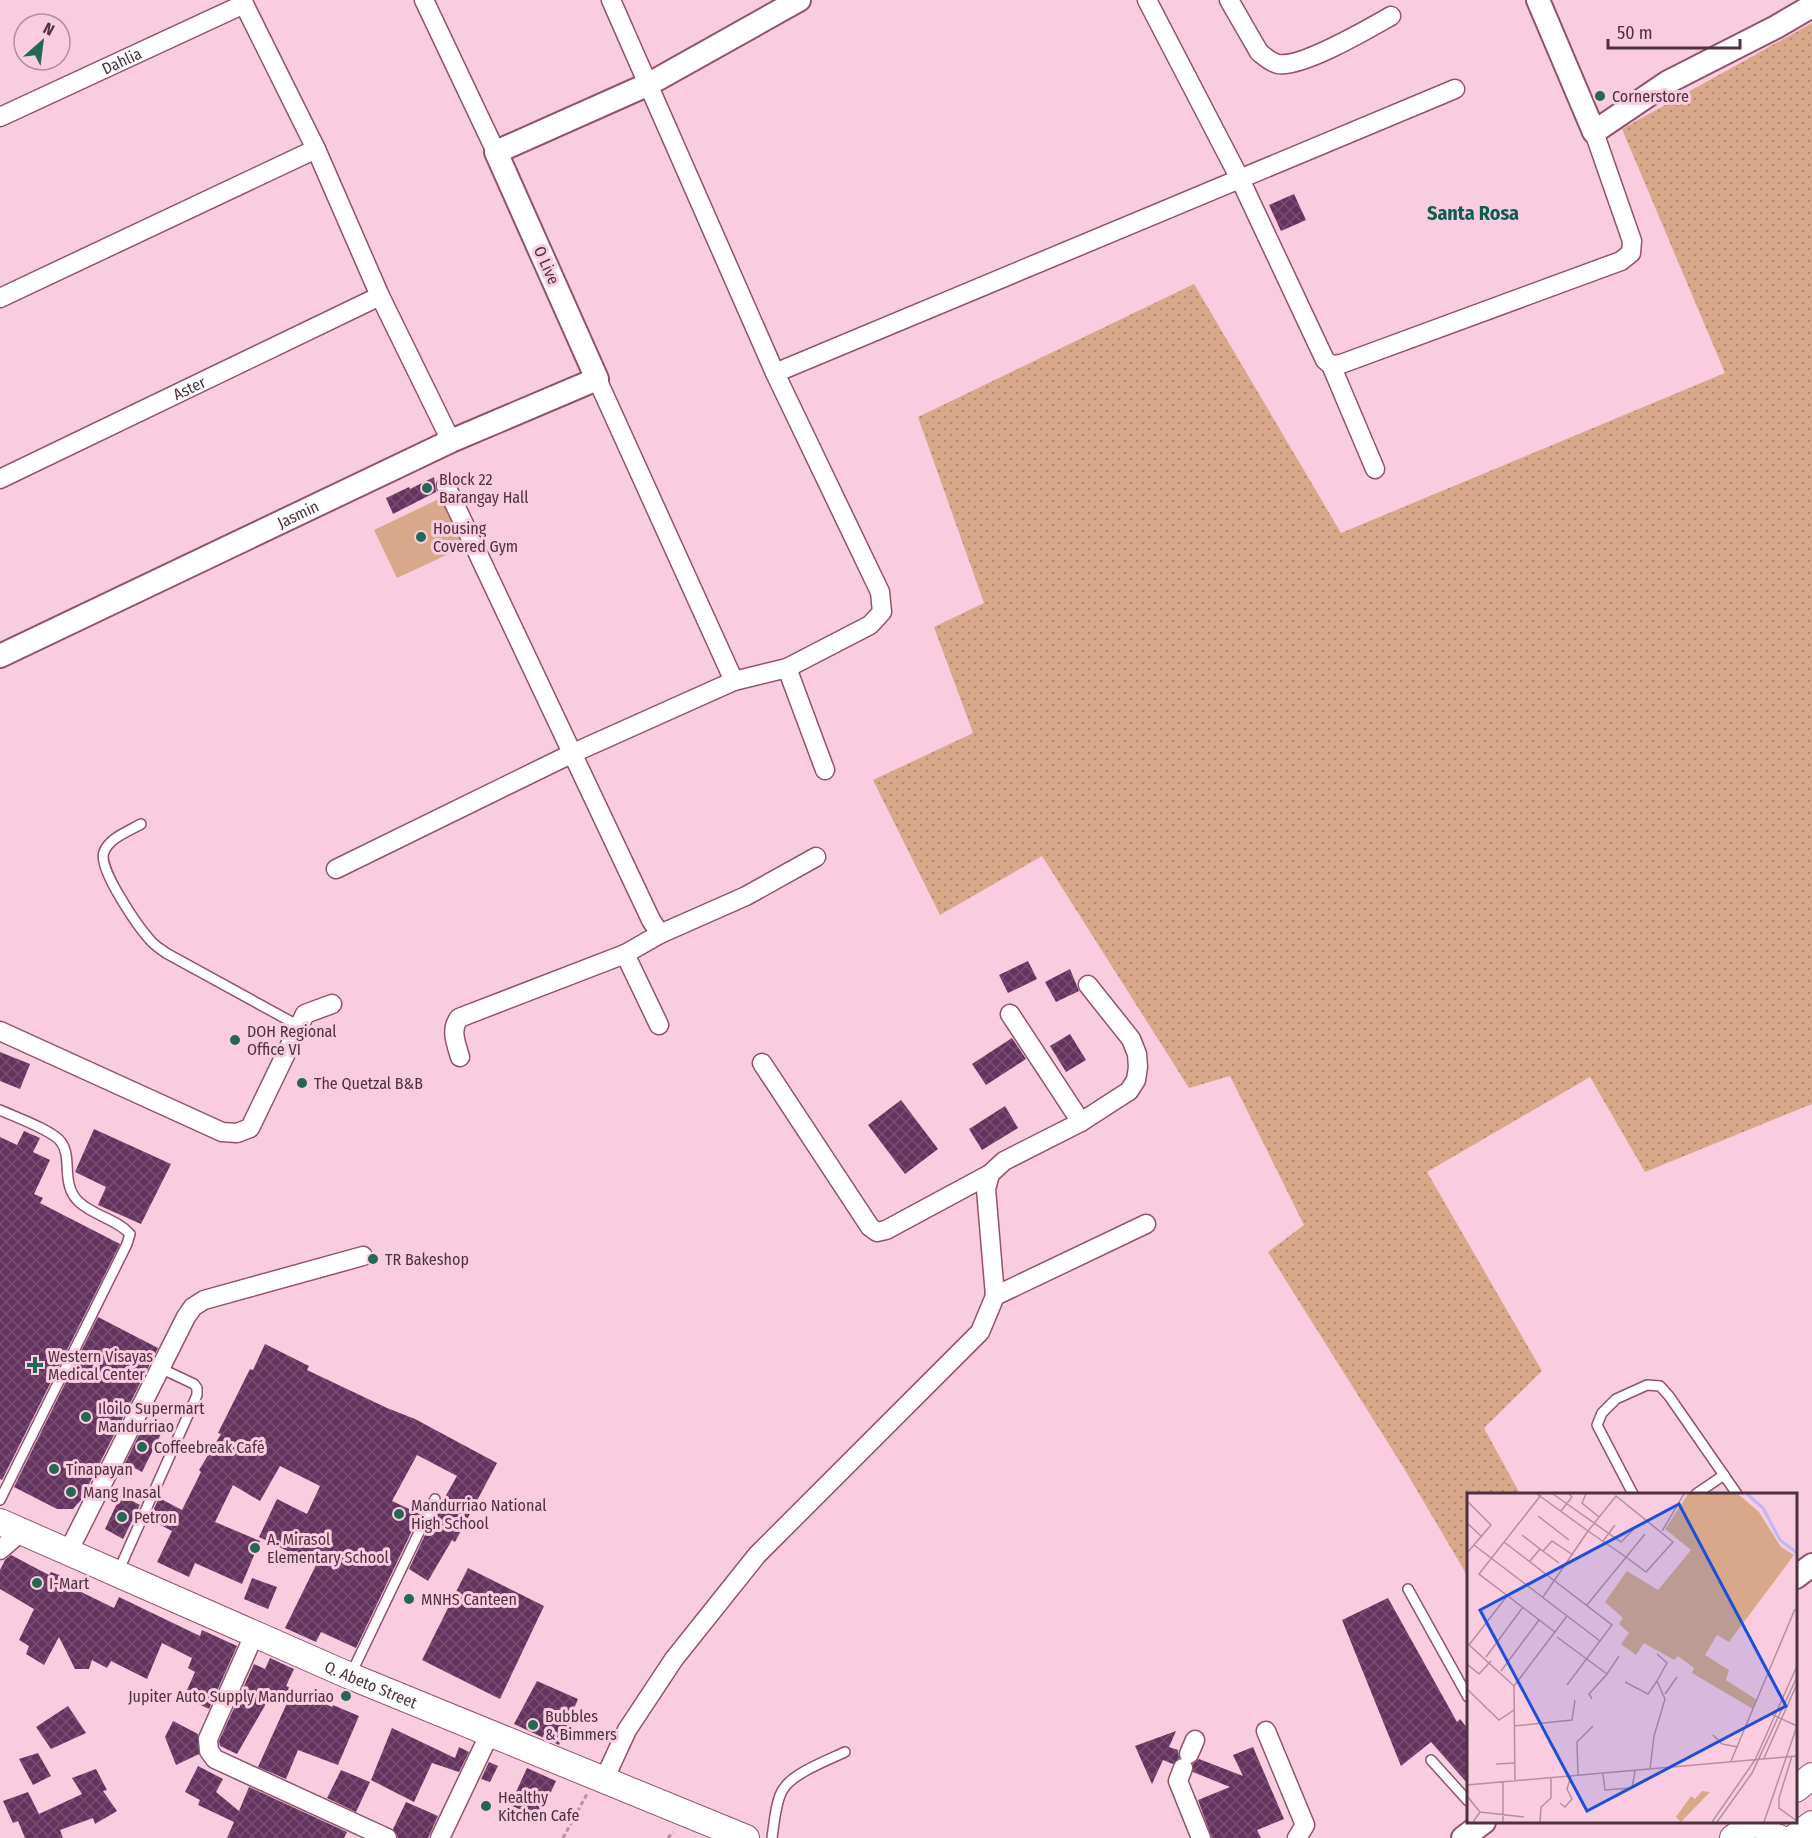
<svg xmlns="http://www.w3.org/2000/svg" width="1812" height="1838" font-family="'Fira Sans Condensed',sans-serif">
	<defs>
		<pattern id="grass-dots" width="8" height="8" patternUnits="userSpaceOnUse" patternTransform="scale(1.5)"><rect width="8" height="8" fill="#d9a88a"/><path d="M2 2h.1M6 6h.1" fill="none" stroke="#b28972" stroke-width="1.8" stroke-linecap="round"/></pattern>
		<pattern id="building-cross-hatch" width="8" height="8" patternUnits="userSpaceOnUse" patternTransform="scale(1.5)"><rect width="8" height="8" fill="#64335e"/><path d="M0 0l8 8M0 8l8-8" fill="none" stroke="#784f73"/></pattern>
	</defs>
	<rect width="100%" height="100%" fill="#f9ccdf"/>
	<path fill="url(#grass-dots)" d="M 1812,23 L 1812,1104 L 1645,1172 L 1590,1077 L 1427,1172 L 1542,1371 L 1484,1428 L 1520,1494 L 1468,1494 L 1468,1577 L 1405,1470 L 1268,1252 L 1304,1225 L 1230,1076 L 1189,1088 L 1042,856 L 940,915 L 873,780 L 973,733 L 934,627 L 984,603 L 918,417 L 1194,284 L 1341,533 L 1725,373 L 1622,129 Z"/>
	<path fill="#d9a88a" d="M 445,496 L 468,545 L 397,578 L 374,530 Z"/>
	<g fill="url(#building-cross-hatch)">
		<path d="M 1294,194 L 1306,220 L 1281,231 L 1269,205 Z"/>
		<path d="M 434,477 L 436,492 L 393,514 L 386,498 L 409,487 L 410,489 Z"/>
		<path d="M 1028,961 L 1037,979 L 1008,993 L 999,975 Z"/>
		<path d="M 1070,969 L 1079,991 L 1056,1002 L 1045,982 Z"/>
		<path d="M 1070,1034 L 1086,1060 L 1066,1072 L 1050,1046 Z"/>
		<path d="M 1012,1038 L 1026,1059 L 986,1085 L 972,1064 Z"/>
		<path d="M 0,1052 L 30,1064 L 20,1089 L 0,1081 Z"/>
		<path d="M 901,1100 L 938,1149 L 905,1174 L 868,1125 Z"/>
		<path d="M 1005,1106 L 1018,1128 L 982,1150 L 969,1129 Z"/>
		<path d="M 94,1129 L 171,1164 L 141,1224 L 98,1205 L 106,1187 L 75,1172 Z"/>
		<path d="M 24,1131 L 40,1138 L 33,1152 L 50,1160 L 34,1194 L 43,1198 L 40,1203 L 120,1244 L 2,1480 L 0,1479 L 0,1137 L 17,1145 Z"/>
		<path d="M 98,1317 L 158,1348 L 81,1500 L 73,1509 L 57,1509 L 14,1487 Z"/>
		<path d="M 265,1344 L 309,1366 L 307,1370 L 387,1408 L 415,1419 L 497,1463 L 455,1542 L 452,1540 L 428,1581 L 409,1569 L 432,1520 L 457,1476 L 417,1455 L 392,1501 L 420,1514 L 356,1648 L 321,1632 L 316,1642 L 285,1628 L 316,1565 L 259,1537 L 277,1499 L 307,1514 L 320,1486 L 280,1466 L 260,1501 L 233,1485 L 215,1522 L 260,1541 L 242,1584 L 195,1563 L 189,1577 L 157,1562 L 172,1531 L 149,1519 L 159,1498 L 182,1510 L 201,1472 L 199,1470 L 221,1434 L 218,1433 L 250,1369 L 253,1370 Z"/>
		<path d="M 144,1425 L 161,1434 L 142,1472 L 125,1463 Z"/>
		<path d="M 121,1495 L 140,1505 L 123,1539 L 105,1529 Z"/>
		<path d="M 11,1555 L 49,1575 L 51,1572 L 78,1582 L 75,1589 L 114,1608 L 119,1597 L 200,1636 L 202,1630 L 237,1646 L 209,1709 L 184,1697 L 195,1672 L 188,1668 L 192,1658 L 162,1643 L 147,1679 L 111,1661 L 107,1668 L 92,1660 L 89,1669 L 75,1669 L 59,1637 L 44,1665 L 26,1654 L 29,1646 L 19,1640 L 34,1609 L 0,1589 L 0,1570 L 5,1560 Z"/>
		<path d="M 468,1568 L 544,1606 L 500,1699 L 422,1660 Z"/>
		<path d="M 252,1578 L 277,1587 L 268,1609 L 244,1599 Z"/>
		<path d="M 1388,1598 L 1457,1722 L 1460,1719 L 1468,1729 L 1468,1784 L 1431,1742 L 1401,1766 L 1342,1620 Z"/>
		<path d="M 270,1658 L 294,1669 L 286,1686 L 332,1707 L 333,1705 L 359,1716 L 338,1765 L 298,1750 L 286,1779 L 258,1767 L 287,1703 L 271,1695 L 237,1754 L 220,1746 L 219,1741 L 254,1664 L 265,1669 Z"/>
		<path d="M 537,1681 L 578,1699 L 559,1745 L 514,1724 Z"/>
		<path d="M 68,1706 L 86,1733 L 51,1749 L 36,1727 Z"/>
		<path d="M 173,1721 L 198,1734 L 199,1754 L 176,1765 L 165,1737 Z"/>
		<path d="M 392,1728 L 455,1758 L 459,1747 L 469,1752 L 459,1772 L 432,1763 L 414,1802 L 371,1780 Z"/>
		<path d="M 1176,1731 L 1169,1747 L 1178,1750 L 1179,1758 L 1173,1764 L 1163,1760 L 1152,1784 L 1135,1746 Z"/>
		<path d="M 1253,1747 L 1284,1819 L 1257,1830 L 1261,1838 L 1212,1838 L 1198,1800 L 1230,1787 L 1193,1772 L 1193,1764 L 1199,1759 L 1243,1776 L 1233,1755 Z"/>
		<path d="M 38,1753 L 51,1776 L 33,1785 L 19,1759 Z"/>
		<path d="M 489,1762 L 498,1766 L 490,1782 L 481,1779 Z"/>
		<path d="M 198,1766 L 223,1779 L 216,1792 L 239,1811 L 249,1787 L 347,1832 L 344,1838 L 227,1838 L 234,1822 L 198,1805 L 200,1800 L 185,1792 Z"/>
		<path d="M 527,1768 L 556,1781 L 539,1818 L 510,1805 Z"/>
		<path d="M 96,1769 L 107,1790 L 103,1791 L 117,1811 L 95,1824 L 93,1818 L 60,1830 L 63,1838 L 25,1838 L 18,1821 L 13,1823 L 3,1801 L 28,1792 L 39,1814 L 82,1794 L 72,1778 Z"/>
		<path d="M 341,1770 L 370,1782 L 356,1812 L 327,1798 Z"/>
		<path d="M 406,1802 L 438,1816 L 428,1838 L 398,1838 L 393,1829 Z"/>
	</g>
	<g fill="none" stroke-linecap="round" stroke-linejoin="round">
		<defs>
			<g id="service">
				<path d="M 141,824 C 129,831 109,838 104,852 C 97,868 139,928 151,941 C 155,946 161,949 166,953 L 299,1026"/>
				<path d="M 0,1110 C 13,1116 54,1131 61,1142 C 73,1158 60,1184 79,1202 C 94,1216 117,1219 130,1234 L 127,1244 L 0,1500"/>
				<path d="M 1633,1494 L 1597,1425 L 1602,1413 L 1616,1399 L 1647,1385 L 1660,1386 L 1669,1396 L 1737,1494"/>
				<path d="M 1696,1494 L 1724,1475"/>
				<path d="M 118,1572 L 197,1395 L 197,1388 L 194,1384 L 160,1368"/>
				<path d="M 1408,1589 L 1468,1697"/>
				<path d="M 350,1676 L 435,1499"/>
				<path d="M 1431,1760 L 1468,1801"/>
				<path d="M 772,1838 C 774,1824 776,1798 784,1788 C 794,1773 828,1760 845,1752"/>
			</g>
			<g id="minor">
				<path d="M 242,0 L 316,149 L 380,296 L 451,441"/>
				<path d="M 424,0 L 496,152"/>
				<path d="M 1147,0 L 1240,179 L 1325,360 L 1331,365 L 1341,364 L 1621,261 L 1631,253 L 1632,241 L 1594,132"/>
				<path d="M 1229,0 L 1259,52 C 1265,57 1270,62 1278,64 C 1302,68 1368,29 1391,16"/>
				<path id="s1" d="M 0,117 L 244,4"/>
				<path d="M 0,298 L 316,149"/>
				<path d="M 1331,365 L 1375,469"/>
				<path d="M 775,373 L 1455,89"/>
				<path d="M 597,379 L 734,681"/>
				<path id="s2" d="M 0,479 L 380,296"/>
				<path d="M 446,486 L 651,920 L 660,934 L 625,954 L 459,1018 C 450,1030 456,1043 460,1057"/>
				<path d="M 787,668 L 825,770"/>
				<path d="M 336,869 L 571,754 L 734,681 L 787,668 L 870,625 L 882,612 L 880,592 L 775,373 L 611,0"/>
				<path d="M 660,934 L 746,896 L 816,857"/>
				<path d="M 625,954 L 659,1025"/>
				<path d="M 1010,1014 L 1081,1122"/>
				<path d="M 0,1031 L 222,1132 L 237,1133 L 250,1128 L 305,1014 L 332,1004"/>
				<path d="M 762,1063 L 870,1227 L 877,1232 L 886,1230 L 990,1174"/>
				<path d="M 995,1296 L 1146,1224"/>
				<path d="M 0,1550 L 21,1532"/>
				<path d="M 68,1552 L 186,1317 L 193,1307 L 204,1300 L 363,1256"/>
				<path d="M 254,1635 L 208,1739 L 209,1751 L 215,1759 L 387,1838"/>
				<path d="M 1266,1731 L 1305,1825 L 1297,1838"/>
				<path d="M 1189,1754 L 1195,1740"/>
				<path d="M 1183,1768 L 1178,1781 L 1201,1838"/>
				<path d="M 604,1780 L 627,1730 L 674,1659 L 757,1555 L 980,1332 L 995,1296 L 986,1189 L 990,1174 L 1004,1161 L 1081,1122 L 1129,1091 L 1136,1080 L 1138,1067 L 1137,1054 L 1131,1039 L 1088,985"/>
				<path d="M 440,1838 L 490,1733"/>
			</g>
			<g id="tertiary">
				<path d="M 1538,0 L 1594,132 L 1668,82 L 1776,27 L 1812,6"/>
				<path id="s3" d="M 0,656 L 451,441 L 597,379 L 496,152 L 649,84 L 799,0"/>
				<path d="M 1796,1577 L 1812,1565"/>
				<path d="M 1463,1838 L 1484,1822"/>
			</g>
			<g id="secondary">
				<path id="s4" d="M 0,1522 L 350,1676 L 746,1838"/>
				<path d="M 1796,1789 L 1812,1776"/>
				<path d="M 1766,1822 L 1768,1834 L 1779,1838"/>
				<path d="M 1733,1838 L 1754,1822"/>
				<path d="M 1794,1838 L 1812,1824"/>
			</g>
		</defs>
		<use href="#service" stroke="#91526f" stroke-width="12"/>
		<use href="#minor" stroke="#91526f" stroke-width="21"/>
		<use href="#tertiary" stroke="#91526f" stroke-width="26"/>
		<use href="#secondary" stroke="#91526f" stroke-width="28"/>
		<g stroke="#b891a2" stroke-width="3" stroke-dasharray="4.5 3" stroke-linecap="butt">
			<path d="M 563,1838 L 587,1794"/>
			<path d="M 668,1838 L 673,1832"/>
		</g>
		<use href="#service" stroke="#fff" stroke-width="9"/>
		<use href="#minor" stroke="#fff" stroke-width="18"/>
		<use href="#tertiary" stroke="#fff" stroke-width="22"/>
		<use href="#secondary" stroke="#fff" stroke-width="26"/>
	</g>
	<g fill="#266654" stroke="#f9ccdf" stroke-width="2">
		<circle cx="1600" cy="96" r="6"/>
		<circle cx="427" cy="488" r="6"/>
		<circle cx="421" cy="537" r="6"/>
		<circle cx="235" cy="1040" r="6"/>
		<circle cx="302" cy="1083" r="6"/>
		<circle cx="373" cy="1259" r="6"/>
		<path d="M32 1356h6v6h6v6h-6v6h-6v-6h-6v-6h6z"/>
		<circle cx="86" cy="1417" r="6"/>
		<circle cx="142" cy="1447" r="6"/>
		<circle cx="54" cy="1469" r="6"/>
		<circle cx="71" cy="1492" r="6"/>
		<circle cx="399" cy="1514" r="6"/>
		<circle cx="122" cy="1517" r="6"/>
		<circle cx="255" cy="1548" r="6"/>
		<circle cx="37" cy="1583" r="6"/>
		<circle cx="409" cy="1599" r="6"/>
		<circle cx="346" cy="1696" r="6"/>
		<circle cx="533" cy="1725" r="6"/>
		<circle cx="486" cy="1806" r="6"/>
	</g>
	<g text-anchor="middle" stroke-width="6" stroke-linejoin="round" paint-order="stroke">
		<g font-size="16" fill="#4e313e" stroke="#f9ccdf">
			<text dy="6" stroke="none"><textPath href="#s1" startOffset="134">Dahlia</textPath></text>
			<text transform="translate(547 265) rotate(66)" y="6">O Live</text>
			<text dy="6" stroke="none"><textPath href="#s2" startOffset="210">Aster</textPath></text>
			<text dy="6" stroke="none"><textPath href="#s3" startOffset="330">Jasmin</textPath></text>
			<text dy="6" stroke="none"><textPath href="#s4" startOffset="405">Q. Abeto Street</textPath></text>
		</g>
		<g font-size="16" fill="#4e313e" stroke="#f9ccdf" text-anchor="start">
			<text x="1612" y="102">Cornerstore</text>
			<text x="439" y="485">Block 22<tspan x="439" dy="18">Barangay Hall</tspan></text>
			<text x="433" y="534">Housing<tspan x="433" dy="18">Covered Gym</tspan></text>
			<text x="247" y="1037">DOH Regional<tspan x="247" dy="18">Office VI</tspan></text>
			<text x="314" y="1089">The Quetzal B&amp;B</text>
			<text x="385" y="1265">TR Bakeshop</text>
			<text x="48" y="1362">Western Visayas<tspan x="48" dy="18">Medical Center</tspan></text>
			<text x="98" y="1414">Iloilo Supermart<tspan x="98" dy="18">Mandurriao</tspan></text>
			<text x="154" y="1453">Coffeebreak Café</text>
			<text x="66" y="1475">Tinapayan</text>
			<text x="83" y="1498">Mang Inasal</text>
			<text x="411" y="1511">Mandurriao National<tspan x="411" dy="18">High School</tspan></text>
			<text x="134" y="1523">Petron</text>
			<text x="267" y="1545">A. Mirasol<tspan x="267" dy="18">Elementary School</tspan></text>
			<text x="49" y="1589">I-Mart</text>
			<text x="421" y="1605">MNHS Canteen</text>
			<text x="334" y="1702" text-anchor="end">Jupiter Auto Supply Mandurriao</text>
			<text x="545" y="1722">Bubbles<tspan x="545" dy="18">&amp; Bimmers</tspan></text>
			<text x="498" y="1803">Healthy<tspan x="498" dy="18">Kitchen Cafe</tspan></text>
		</g>
		<g font-size="20" font-weight="bold" fill="#0b5e4b" stroke="#f9ccdf">
			<text x="1473" y="220">Santa Rosa</text>
		</g>
	</g>
	<g transform="translate(1467 1493)">
		<rect width="330" height="330" fill="#f9ccdf"/>
		<path d="M 221,1 L 271,1 L 292,19 L 314,54 L 327,62 L 262,149 L 250,142 L 238,162 L 262,177 L 259,187 L 290,207 L 286,216 L 225,180 L 227,175 L 211,163 L 207,167 L 177,150 L 169,162 L 154,151 L 162,140 L 152,131 L 156,125 L 138,109 L 160,78 L 191,97 L 224,57 L 198,36 ZM 235,298 L 243,299 L 214,329 L 209,324 L 224,303 L 228,306 Z" fill="#d9a88a"/>
		<path fill="none" stroke="#c1b7f3" stroke-width="3" d="M 280,1 L 296,15 L 313,47 L 330,60"/>
		<path fill="none" stroke="#b58e9f" stroke-width="1.5" d="M 70,1 L 121,38 L 159,64 L 179,79 L 206,49 L 149,3 L 121,38 L 76,104M 86,1 L 154,49 L 166,37M 119,1 L 115,10 L 132,24M 74,2 L 12,81 L 88,139M 0,8 L 24,32 L 0,60M 94,18 L 105,4 L 102,1M 71,23 L 102,47M 0,30 L 15,44M 195,38 L 217,1M 55,42 L 73,56M 136,48 L 148,32M 37,49 L 145,132 L 100,192M 7,52 L 133,148M 76,58 L 85,48 L 106,62M 63,68 L 73,56 L 92,70M 120,112 L 178,41M 90,144 L 140,181 L 122,201 L 125,206M 0,150 L 47,193M 2,152 L 40,103M 19,164 L 56,114M 0,171 L 12,181 L 24,168M 34,178 L 72,127M 140,181 L 152,163M 158,189 L 181,201 L 190,188M 0,196 L 32,227 L 47,217M 198,201 L 210,184M 304,221 L 330,233M 47,233 L 105,227 L 108,207M 246,242 L 255,251 L 271,254M 325,263 L 312,305 L 312,315 L 330,328M 297,265 L 330,191M 264,268 L 328,116M 29,271 L 47,270M 183,276 L 187,243 L 198,206 L 190,188 L 200,170 L 190,161M 136,281 L 138,297 L 165,295 L 168,278M 111,283 L 110,249 L 126,233M 48,288 L 47,193 L 100,123M 36,289 L 36,329M 0,292 L 330,263M 0,303 L 13,319 L 6,329M 93,310 L 98,314 L 105,306 L 100,296 L 104,283M 13,319 L 57,324M 73,329 L 74,314 L 84,305 L 84,285M 245,329 L 288,267 L 330,173M 250,329 L 285,280 L 330,184M 297,329 L 330,233"/>
		<path fill="#1d4ed8" fill-opacity="0.15" stroke="#1d4ed8" stroke-width="3" d="M 212,11 L 319,213 L 120,318 L 13,117 Z"/>
		<rect width="330" height="330" fill="none" stroke="#4e313e" stroke-width="3"/>
	</g>
	<g transform="translate(42 42) rotate(28)"><circle r="28" fill="#f9ccdf" stroke="#b58e9f" stroke-width="1.5"/>
	<path d="M0-4.5L10 22L0 15L-10 22Z" fill="#266654"/>
	<text y="-9" font-size="16" font-weight="bold" text-anchor="middle" fill="#4e313e">N</text>
	</g>
	<path d="M1608 39v9h132v-9" fill="none" stroke="#4e313e" stroke-width="3"/>
	<text x="1617" y="39" font-size="18" fill="#4e313e" stroke="#f9ccdf" stroke-width="4.5" paint-order="stroke">50 m</text>
</svg>
